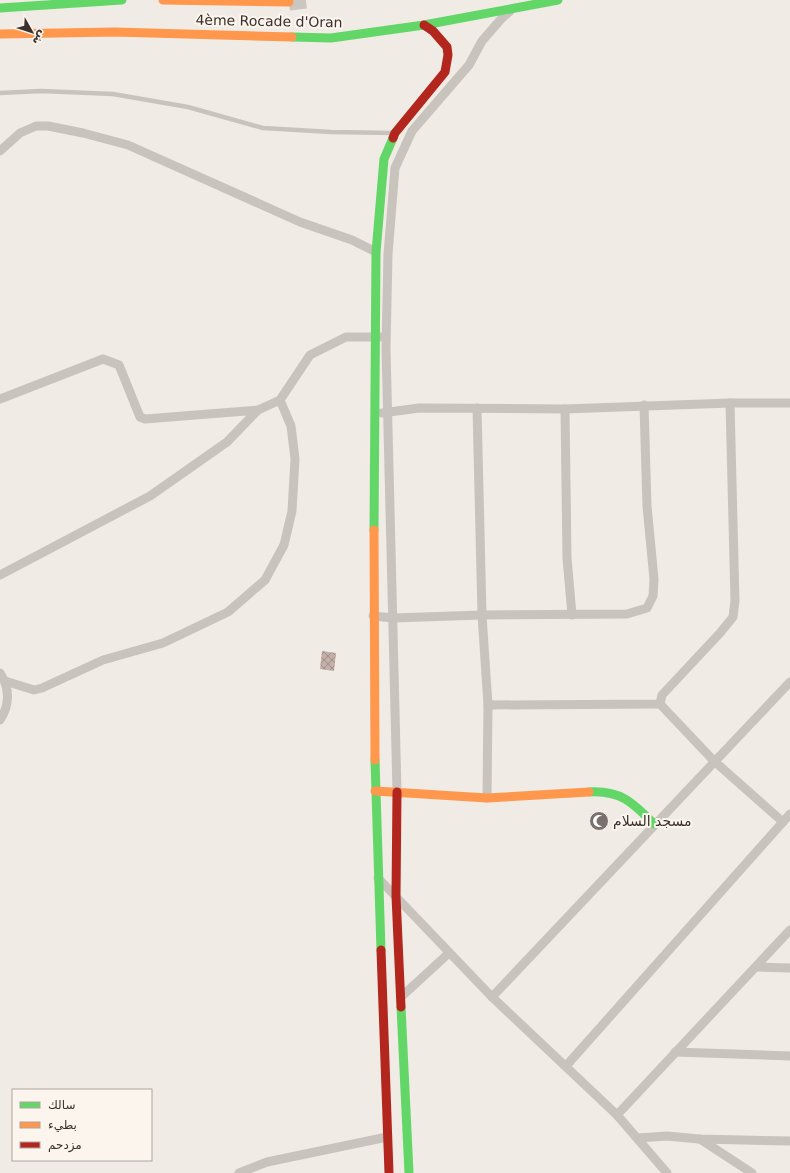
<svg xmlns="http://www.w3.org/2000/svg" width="790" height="1173" font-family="'DejaVu Sans','Noto Sans Arabic',sans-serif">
	<defs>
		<pattern id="building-cross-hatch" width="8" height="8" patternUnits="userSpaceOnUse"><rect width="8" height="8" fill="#c3afa7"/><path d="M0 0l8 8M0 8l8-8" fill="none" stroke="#a08f88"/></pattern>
	</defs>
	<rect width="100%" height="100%" fill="#f0ebe5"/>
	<path fill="url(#building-cross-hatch)" d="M 322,651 L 336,653 L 334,671 L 320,669 Z"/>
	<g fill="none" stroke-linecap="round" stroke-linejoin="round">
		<path stroke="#ccc6c0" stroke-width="17" stroke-dasharray="17 8" stroke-linecap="butt" d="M 289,2 L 306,0"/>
		<path stroke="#c9c3be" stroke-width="4.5" d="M 0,93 L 41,91 L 113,94 L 188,107 L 263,128 L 331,132 L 394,133"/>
		<g stroke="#c9c3be" stroke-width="9">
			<path d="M 0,151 L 20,133 L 36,126 L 48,126 L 83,133 L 128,145 L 300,222 L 352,240 L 376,252"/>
			<path d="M 0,399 L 103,359 L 119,365 L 140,417 L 145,419 L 258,410 L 280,400 L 310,355 L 346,337 L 381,337"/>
			<path d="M 477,408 L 482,615 L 488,705 L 487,798"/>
			<path d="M 565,409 L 567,558 L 572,615"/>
			<path d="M 382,413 L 419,408 L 565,409 L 730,403 L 790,403"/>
			<path d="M 0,575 L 150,496 L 227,442 L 258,410"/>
			<path d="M 373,616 L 393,618 L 482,615 L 627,614 L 647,608 L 653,596 L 654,579 L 647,506 L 644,405"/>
			<path d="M 0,673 C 10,688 10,705 0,720"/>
			<path d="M 5,681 L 34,690 L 42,688 L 103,660 L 163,643 L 228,612 L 265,580 L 284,545 L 292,511 L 295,459 L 291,426 L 280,400"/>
			<path d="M 660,704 L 714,761 L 783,822"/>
			<path d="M 488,705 L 660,704 L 662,695 L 720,633 L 733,617 L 735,601 L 730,403"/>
			<path d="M 397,792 L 386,348 L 388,254 L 395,168 L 412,131 L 469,65 L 482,41 L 502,18 L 510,11"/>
			<path d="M 378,878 L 492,997 L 617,1115 L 667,1173"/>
			<path d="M 757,967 L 790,968"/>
			<path d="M 401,997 L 449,953"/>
			<path d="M 492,997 L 790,682"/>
			<path d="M 675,1052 L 790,1056"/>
			<path d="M 566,1066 L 790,814"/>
			<path d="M 617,1115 L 790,930"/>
			<path d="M 638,1138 L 667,1136 L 699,1139 L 790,1141"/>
			<path d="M 700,1139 L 752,1173"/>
			<path d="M 239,1173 L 267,1162 L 387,1137"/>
		</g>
		<g stroke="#63d668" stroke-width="9">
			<path d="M 0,8 L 122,0"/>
			<path d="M 292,37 L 331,38 L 424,25 L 558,0"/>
			<path d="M 374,530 L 376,252 L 384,159 L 393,138"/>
			<path d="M 375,760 L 381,950"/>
			<path d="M 589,792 C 621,790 633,803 654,824"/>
			<path d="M 401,1007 L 409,1173"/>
		</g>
		<g stroke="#ff974d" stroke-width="9">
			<path d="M 163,0 L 289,2"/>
			<path d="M 0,34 L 115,32 L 292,37"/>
			<path d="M 374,530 L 375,760"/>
			<path d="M 375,791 L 487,798 L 589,792"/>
		</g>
		<g stroke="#b3261e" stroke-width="9">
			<path d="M 393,138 L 395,133 L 445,72 L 448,55 L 447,47 L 433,31 L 424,25"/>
			<path d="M 397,792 L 396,896 L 401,1007"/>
			<path d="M 381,950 L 389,1173"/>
		</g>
	</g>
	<defs>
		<symbol id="mosque-disc" viewBox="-11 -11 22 22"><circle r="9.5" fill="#7a716c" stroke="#fbf5ee"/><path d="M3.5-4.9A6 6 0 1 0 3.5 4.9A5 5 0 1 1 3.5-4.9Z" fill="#fff"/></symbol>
	</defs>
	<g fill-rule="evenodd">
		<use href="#mosque-disc" x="588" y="810" width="22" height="22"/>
	</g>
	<g text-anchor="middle" stroke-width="4" stroke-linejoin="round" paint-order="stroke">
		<g font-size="14" fill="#3b302b" stroke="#fbf5ee">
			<text transform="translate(269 21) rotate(1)" y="5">4ème Rocade d'Oran</text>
		</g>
		<g font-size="14" fill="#3b302b" stroke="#fbf5ee" text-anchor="start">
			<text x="613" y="826">مسجد السلام</text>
		</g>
	</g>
	<rect x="12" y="1089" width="140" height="72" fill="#fbf5ee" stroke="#aea6a0"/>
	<rect x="20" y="1102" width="20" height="6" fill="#63d668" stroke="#aea6a0"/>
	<text x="48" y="1109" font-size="12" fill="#3b302b">سالك</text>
	<rect x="20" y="1122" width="20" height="6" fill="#ff974d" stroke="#aea6a0"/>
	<text x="48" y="1129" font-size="12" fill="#3b302b">بطيء</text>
	<rect x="20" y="1142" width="20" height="6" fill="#b3261e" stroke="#aea6a0"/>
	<text x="48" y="1149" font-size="12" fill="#3b302b">مزدحم</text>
	<g transform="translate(32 32) rotate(129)" stroke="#fbf5ee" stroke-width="3" paint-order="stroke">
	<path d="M0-3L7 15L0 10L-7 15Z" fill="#3b302b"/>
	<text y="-6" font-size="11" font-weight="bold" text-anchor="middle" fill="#3b302b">ش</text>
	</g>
</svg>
